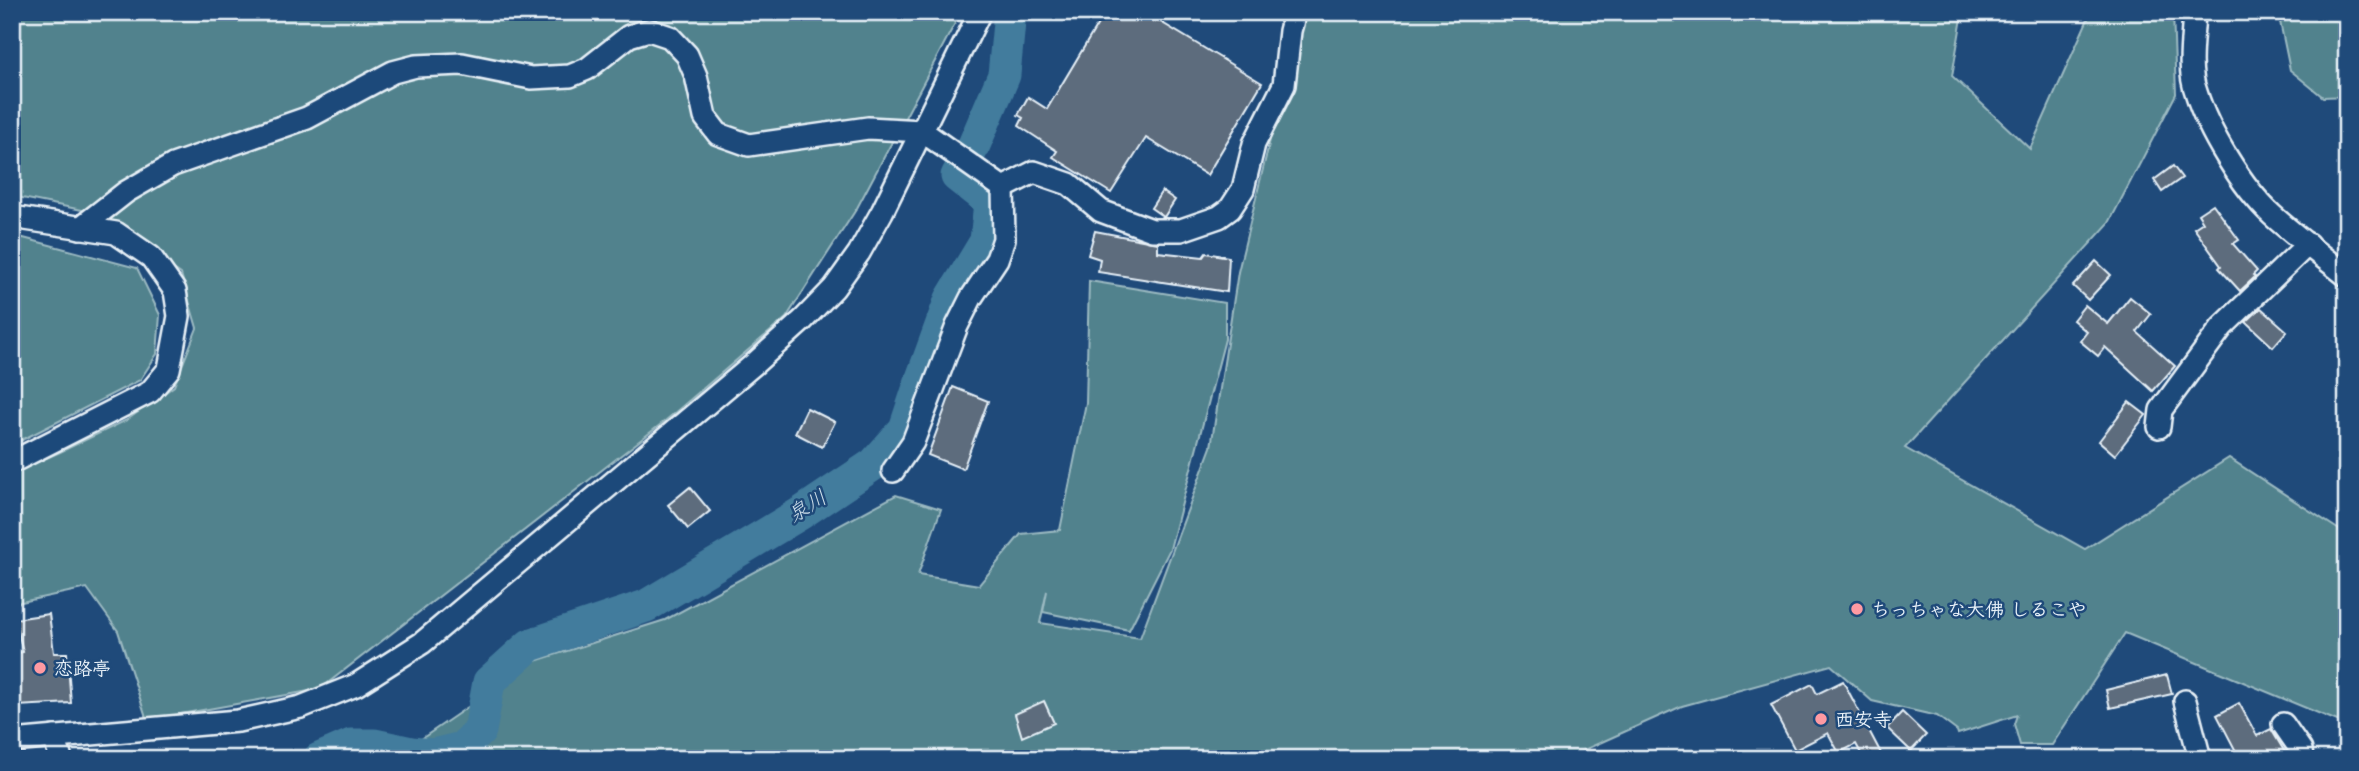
<svg xmlns="http://www.w3.org/2000/svg" width="2359" height="771" font-family="Mali,'Klee One',sans-serif">
	<rect width="100%" height="100%" fill="#1f4a7a"/>
	<filter id="ink" filterUnits="userSpaceOnUse"><feTurbulence type="fractalNoise" baseFrequency=".0143" numOctaves="2"/><feDisplacementMap in="SourceGraphic" scale="14" xChannelSelector="R" yChannelSelector="G"/><feConvolveMatrix kernelMatrix="1 2 1 2 8 2 1 2 1" color-interpolation-filters="sRGB"/></filter>
	<g filter="url(#ink)">
		<g fill="#51828d" stroke="#9cbac2" stroke-width="2">
			<path d="M 12,12 L 961,12 L 857,208 L 786,318 L 665,421 L 320,689 L 147,720 L 118,631 L 87,588 L 12,604 L 12,473 L 60,452 L 127,420 L 174,386 L 197,328 L 181,274 L 92,212 L 12,196 Z"/>
			<path d="M 1301,12 L 1963,12 L 1952,76 L 2030,149 L 2091,12 L 2173,12 L 2176,94 L 2109,223 L 1905,448 L 2085,549 L 2229,458 L 2347,535 L 2347,725 L 2125,633 L 2052,745 L 2020,745 L 2014,724 L 2017,715 L 1958,734 L 1957,731 L 1937,716 L 1872,701 L 1831,665 L 1682,706 L 1564,759 L 392,759 L 535,661 L 665,620 L 896,495 L 941,509 L 918,575 L 979,585 L 1021,534 L 1060,530 L 1086,403 L 1089,281 L 1225,303 L 1225,339 L 1170,549 L 1129,630 L 1043,612 L 1047,591 L 1040,623 L 1140,638 L 1211,447 L 1238,272 Z"/>
			<path d="M 2278,12 L 2347,12 L 2347,96 L 2323,97 L 2290,70 Z"/>
			<path d="M 12,235 L 137,268 L 160,315 L 157,354 L 140,380 L 12,445 Z"/>
		</g>
		<g fill="none" stroke-linecap="round" stroke-linejoin="round">
			<path stroke="#427b9d" stroke-width="33" d="M 319,759 L 351,745 L 374,745 L 411,753 L 433,755 L 462,748 L 480,731 L 489,682 L 530,645 L 646,606 L 801,513 L 874,464 L 905,429 L 921,381 L 951,299 L 986,241 L 990,202 L 957,176 L 974,145 L 1004,75 L 1010,12"/>
		</g>
		<g fill="#5d6c7d" stroke="#e8f1f8" stroke-width="2">
			<path d="M 1105,12 L 1144,12 L 1262,83 L 1207,175 L 1146,138 L 1111,193 L 1053,157 L 1057,151 L 1019,126 L 1023,118 L 1018,115 L 1028,97 L 1047,109 Z"/>
			<path d="M 2173,166 L 2182,178 L 2162,192 L 2154,180 Z"/>
			<path d="M 1162,191 L 1175,200 L 1164,217 L 1151,208 Z"/>
			<path d="M 2213,204 L 2239,240 L 2233,244 L 2257,271 L 2253,275 L 2255,277 L 2240,291 L 2219,268 L 2221,266 L 2194,228 L 2203,222 L 2198,214 Z"/>
			<path d="M 1095,231 L 1158,243 L 1158,252 L 1203,257 L 1206,253 L 1229,257 L 1227,292 L 1098,272 L 1100,259 L 1088,255 Z"/>
			<path d="M 2096,261 L 2111,275 L 2088,300 L 2073,286 Z"/>
			<path d="M 2130,297 L 2151,314 L 2137,332 L 2175,366 L 2153,391 L 2105,347 L 2098,356 L 2080,341 L 2087,332 L 2073,320 L 2085,305 L 2108,324 Z"/>
			<path d="M 2261,308 L 2287,331 L 2273,347 L 2246,322 Z"/>
			<path d="M 953,387 L 988,401 L 963,469 L 928,455 Z"/>
			<path d="M 2129,402 L 2146,415 L 2115,455 L 2099,441 Z"/>
			<path d="M 807,408 L 835,422 L 822,447 L 795,433 Z"/>
			<path d="M 690,487 L 710,511 L 688,529 L 668,505 Z"/>
			<path d="M 49,614 L 54,653 L 67,653 L 71,703 L 17,706 L 12,683 L 12,654 L 23,652 L 15,619 Z"/>
			<path d="M 2167,675 L 2172,694 L 2110,708 L 2106,690 Z"/>
			<path d="M 1843,681 L 1884,759 L 1864,759 L 1856,744 L 1839,753 L 1828,733 L 1795,750 L 1771,705 L 1812,684 L 1817,694 Z"/>
			<path d="M 1044,701 L 1054,723 L 1022,737 L 1015,714 Z"/>
			<path d="M 2239,703 L 2257,736 L 2271,729 L 2289,759 L 2240,759 L 2217,715 Z"/>
			<path d="M 1902,712 L 1926,735 L 1911,751 L 1887,728 Z"/>
		</g>
		<g fill="none" stroke-linecap="round" stroke-linejoin="round">
			<defs>
				<g id="minor">
					<path d="M 2194,12 C 2193,38 2187,68 2196,92 C 2208,131 2242,187 2272,215 C 2295,236 2322,256 2347,276"/>
					<path d="M 1003,188 L 1034,172 L 1069,184 L 1101,211 L 1152,230 L 1181,230 L 1219,217 L 1230,209 L 1243,189 L 1254,144 L 1284,85 L 1290,31 L 1295,12"/>
					<path d="M 12,217 L 116,233 L 151,257 L 175,291 L 179,316 L 169,369 L 150,392 L 12,462"/>
					<path d="M 80,228 L 126,192 L 173,165 L 307,118 L 393,72 L 416,66 L 462,64 L 531,78 L 570,76 L 587,69 L 629,36 L 649,30 L 670,37 L 687,55 L 696,76 L 705,117 L 718,134 L 749,145 L 868,128 L 922,131 L 1003,188"/>
					<path d="M 2159,427 L 2161,410 L 2222,327 L 2308,244"/>
					<path d="M 893,471 L 913,442 L 957,326 L 971,298 L 997,259 L 1004,239 L 1003,188"/>
					<path d="M 2185,701 L 2200,759"/>
					<path d="M 2283,724 L 2301,750 L 2302,759"/>
					<path d="M 54,737 L 61,759"/>
					<path d="M 12,741 L 238,721 L 301,707 L 356,685 L 422,643 L 753,365 L 803,320 L 834,288 L 859,253 L 882,212 L 980,12"/>
				</g>
			</defs>
			<use href="#minor" stroke="#e8f1f8" stroke-width="26"/>
			<use href="#minor" stroke="#1f4a7a" stroke-width="21"/>
		</g>
	</g>
	<g fill="#ff9aa2" stroke="#1f4a7a" stroke-width="2.5">
		<circle cx="1857" cy="609" r="7"/>
		<circle cx="40" cy="668" r="7"/>
		<circle cx="1821" cy="719" r="7"/>
	</g>
	<g text-anchor="middle" stroke-width="5" stroke-linejoin="round" paint-order="stroke">
		<g font-size="19" font-weight="bold" fill="#e8f1f8" stroke="#1f4a7a" text-anchor="start">
			<text x="1871" y="616">ちっちゃな大佛 しるこや</text>
			<text x="54" y="675">恋路亭</text>
			<text x="1835" y="726">西安寺</text>
		</g>
		<g font-size="21" font-style="italic" fill="#cfdfea" stroke="#1f4a7a">
			<text transform="translate(807 506) rotate(-32)" y="7">泉川</text>
		</g>
	</g>
	<rect width="2359" height="771" fill="none" stroke="#1f4a7a" stroke-width="42"/>
	<rect x="21" y="21" width="2317" height="729" fill="none" stroke="#e8f1f8" stroke-width="2.5" filter="url(#ink)"/>
</svg>
